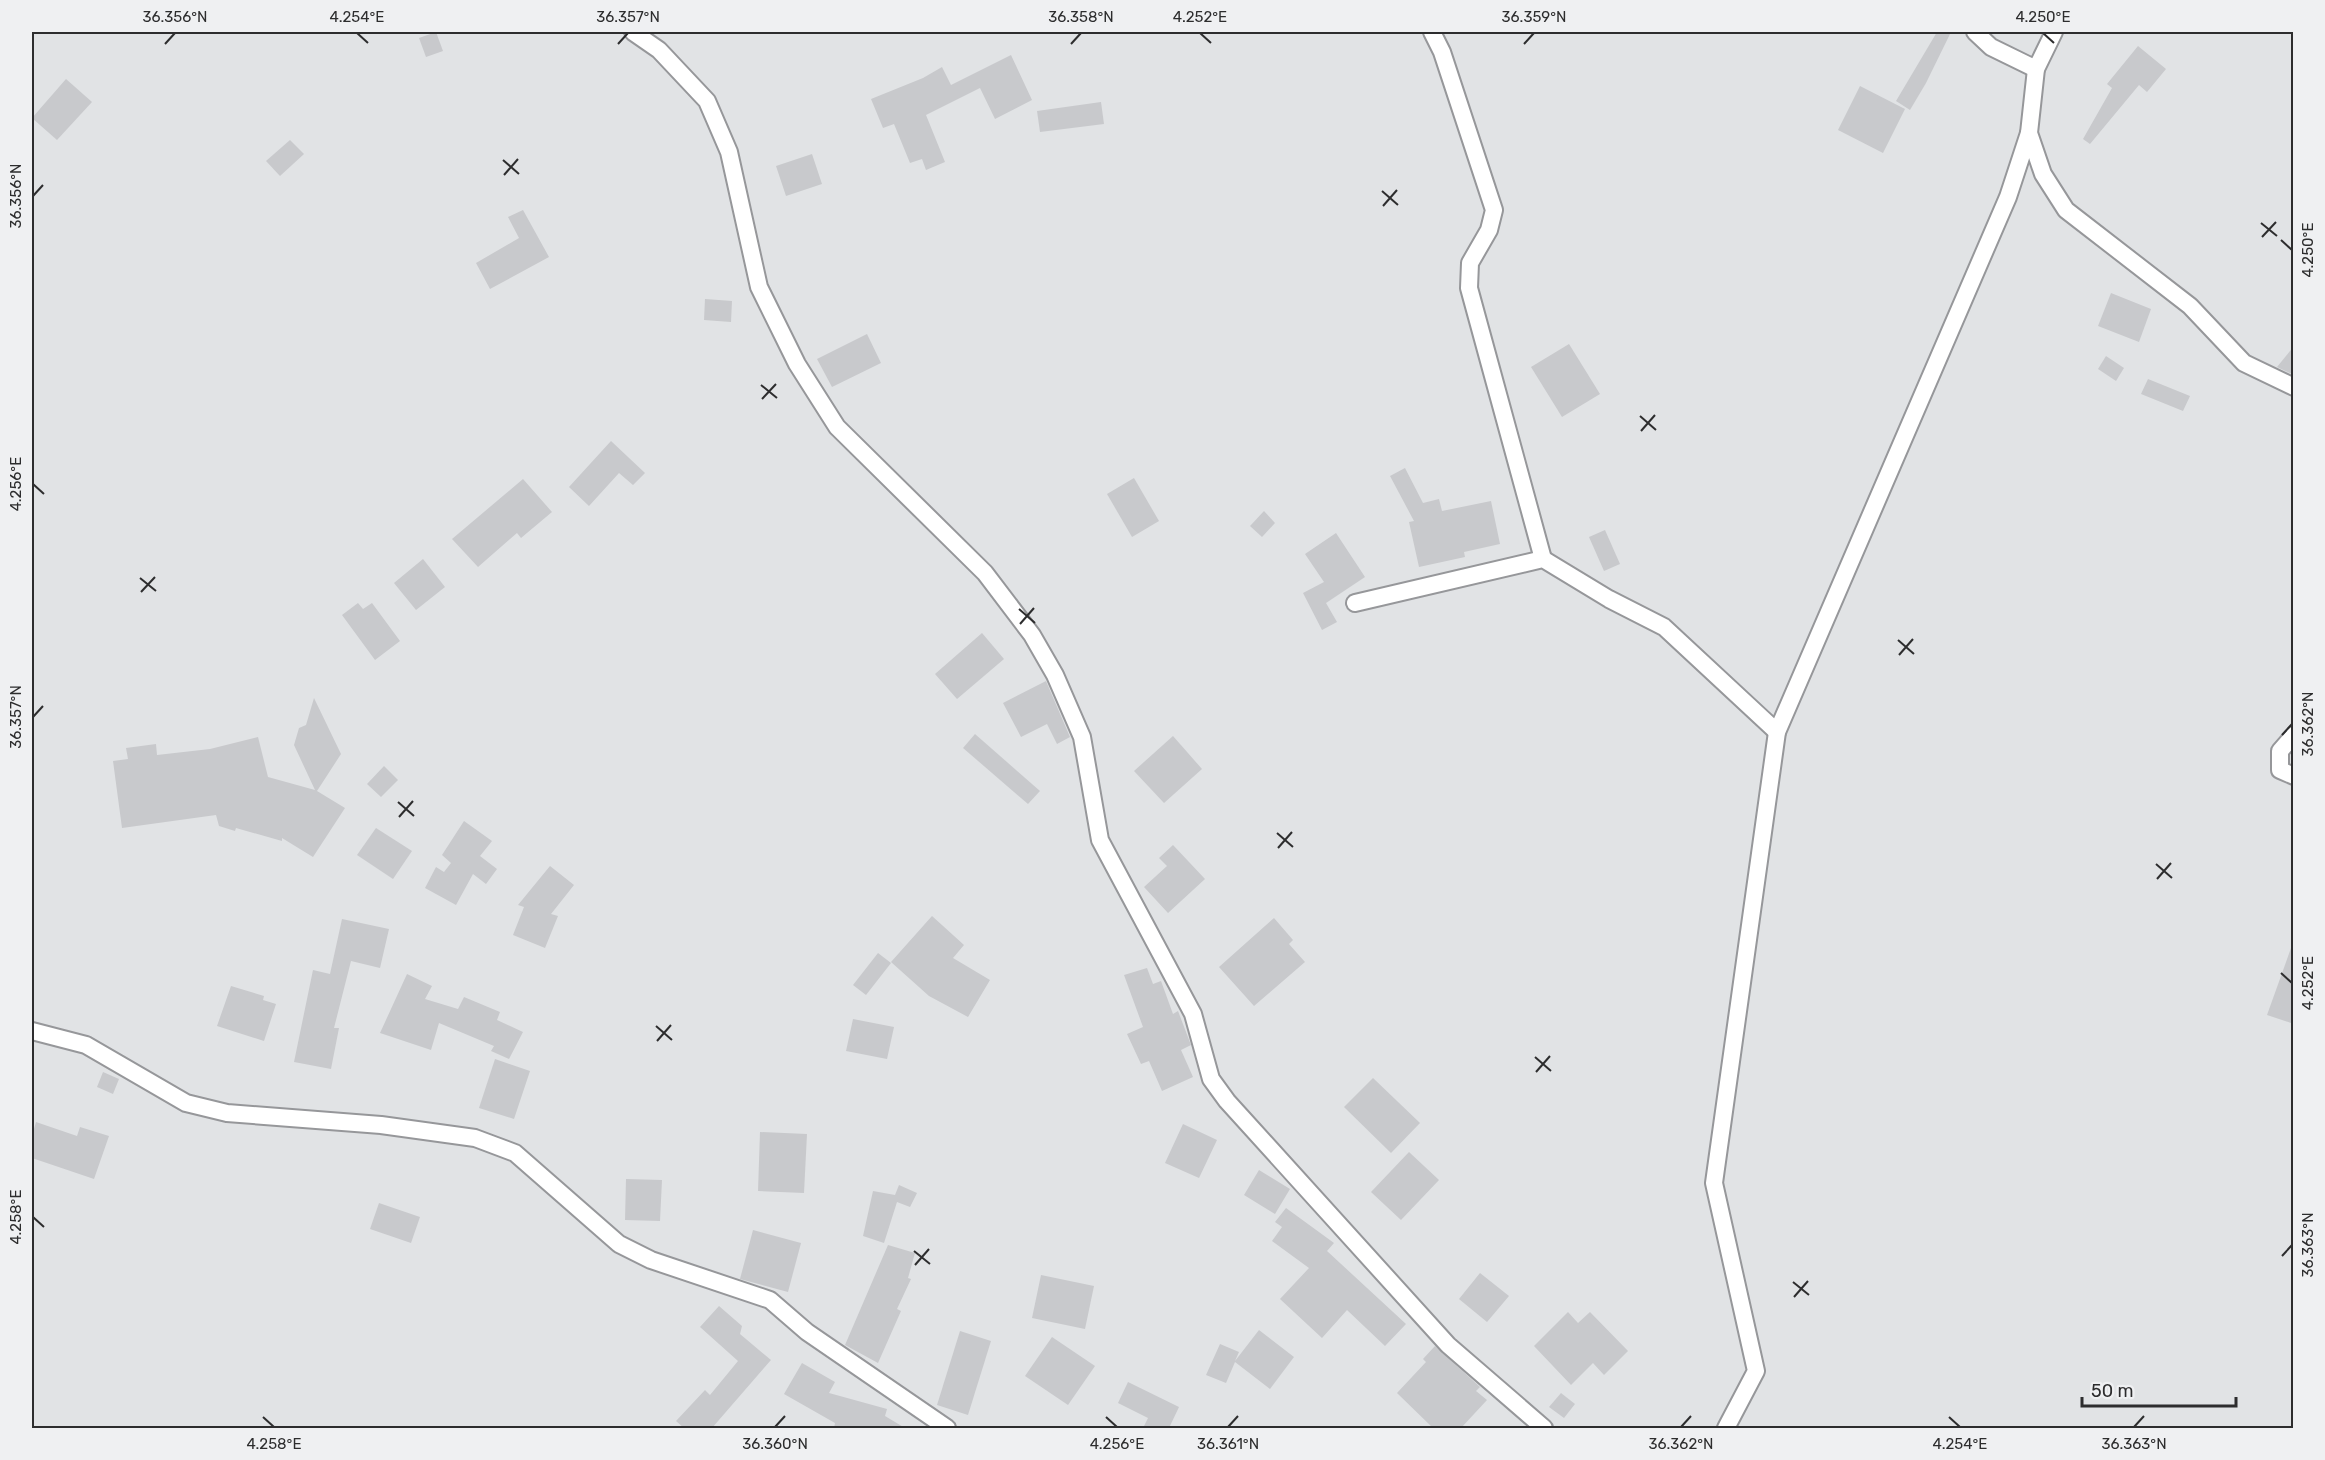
<svg xmlns="http://www.w3.org/2000/svg" width="2325" height="1460" font-family="Rubik,sans-serif">
	<rect width="100%" height="100%" fill="#e1e3e5"/>
	<g fill="#c8c9cc">
		<path d="M 436,32 L 443,51 L 426,57 L 419,38 Z"/>
		<path d="M 1937,32 L 1951,32 L 1926,83 L 1910,110 L 1896,101 Z"/>
		<path d="M 2138,46 L 2166,69 L 2147,92 L 2139,85 L 2090,144 L 2083,139 L 2112,88 L 2107,84 Z"/>
		<path d="M 1011,55 L 1032,100 L 995,119 L 980,88 L 926,115 L 945,162 L 926,170 L 922,159 L 910,163 L 894,124 L 883,128 L 871,99 L 923,78 L 942,67 L 951,85 Z"/>
		<path d="M 66,79 L 92,102 L 57,140 L 32,118 Z"/>
		<path d="M 1860,86 L 1905,109 L 1883,153 L 1838,130 Z"/>
		<path d="M 1101,102 L 1104,124 L 1040,132 L 1037,111 Z"/>
		<path d="M 290,140 L 304,154 L 280,176 L 266,161 Z"/>
		<path d="M 812,154 L 822,184 L 786,196 L 776,166 Z"/>
		<path d="M 523,210 L 549,257 L 490,289 L 476,263 L 519,238 L 508,217 Z"/>
		<path d="M 2111,293 L 2151,309 L 2139,342 L 2098,326 Z"/>
		<path d="M 705,299 L 732,301 L 731,322 L 704,320 Z"/>
		<path d="M 867,334 L 881,363 L 832,387 L 817,359 Z"/>
		<path d="M 1569,344 L 1600,394 L 1562,417 L 1531,367 Z"/>
		<path d="M 2294,346 L 2294,375 L 2277,367 Z"/>
		<path d="M 2106,356 L 2124,368 L 2116,381 L 2098,369 Z"/>
		<path d="M 2148,379 L 2190,396 L 2183,411 L 2141,394 Z"/>
		<path d="M 611,441 L 645,473 L 633,485 L 619,473 L 589,506 L 569,487 Z"/>
		<path d="M 1405,468 L 1423,503 L 1439,499 L 1442,511 L 1491,501 L 1500,544 L 1464,552 L 1465,557 L 1419,567 L 1409,522 L 1414,521 L 1390,476 Z"/>
		<path d="M 1134,478 L 1159,521 L 1132,537 L 1107,494 Z"/>
		<path d="M 523,479 L 552,512 L 521,538 L 517,533 L 478,567 L 452,539 Z"/>
		<path d="M 1264,511 L 1275,523 L 1262,537 L 1250,526 Z"/>
		<path d="M 1605,530 L 1620,564 L 1604,571 L 1589,537 Z"/>
		<path d="M 1336,533 L 1365,577 L 1326,603 L 1337,622 L 1322,630 L 1303,593 L 1324,582 L 1305,554 Z"/>
		<path d="M 423,559 L 445,587 L 416,610 L 394,583 Z"/>
		<path d="M 358,603 L 363,609 L 372,603 L 400,641 L 375,660 L 342,615 Z"/>
		<path d="M 982,633 L 1004,659 L 957,699 L 935,674 Z"/>
		<path d="M 1046,681 L 1070,737 L 1057,744 L 1047,724 L 1021,737 L 1003,703 Z"/>
		<path d="M 314,698 L 341,754 L 317,791 L 345,808 L 313,857 L 282,838 L 282,841 L 236,828 L 235,831 L 219,826 L 216,815 L 122,828 L 113,761 L 128,759 L 126,748 L 156,744 L 157,755 L 210,749 L 258,737 L 268,777 L 315,790 L 294,745 L 299,728 L 306,725 Z"/>
		<path d="M 975,734 L 1040,791 L 1028,804 L 963,748 Z"/>
		<path d="M 1173,736 L 1202,769 L 1164,803 L 1134,771 Z"/>
		<path d="M 384,766 L 398,780 L 381,797 L 367,784 Z"/>
		<path d="M 464,821 L 492,841 L 480,856 L 497,869 L 486,884 L 473,874 L 456,905 L 425,888 L 436,867 L 444,872 L 451,863 L 442,855 Z"/>
		<path d="M 376,828 L 412,851 L 393,879 L 357,855 Z"/>
		<path d="M 1173,845 L 1205,879 L 1168,913 L 1144,887 L 1167,866 L 1159,858 Z"/>
		<path d="M 550,866 L 574,885 L 551,914 L 558,916 L 545,948 L 513,935 L 524,907 L 518,905 Z"/>
		<path d="M 932,916 L 964,945 L 953,958 L 990,980 L 968,1017 L 929,996 L 891,962 Z"/>
		<path d="M 1274,918 L 1293,940 L 1289,944 L 1305,962 L 1254,1006 L 1219,967 Z"/>
		<path d="M 342,919 L 389,929 L 380,968 L 351,961 L 334,1028 L 339,1028 L 331,1069 L 294,1062 L 313,970 L 330,974 Z"/>
		<path d="M 2291,948 L 2294,948 L 2294,1024 L 2267,1015 Z"/>
		<path d="M 878,953 L 891,963 L 866,995 L 853,985 Z"/>
		<path d="M 1147,968 L 1153,984 L 1161,981 L 1173,1014 L 1178,1011 L 1191,1045 L 1181,1050 L 1193,1077 L 1162,1091 L 1149,1061 L 1141,1064 L 1127,1034 L 1143,1027 L 1124,975 Z"/>
		<path d="M 407,974 L 432,986 L 425,999 L 458,1009 L 464,997 L 500,1012 L 497,1020 L 523,1032 L 509,1059 L 491,1051 L 494,1046 L 439,1023 L 431,1050 L 380,1033 Z"/>
		<path d="M 231,986 L 264,996 L 263,1000 L 276,1004 L 264,1041 L 217,1026 Z"/>
		<path d="M 853,1019 L 894,1027 L 887,1059 L 846,1051 Z"/>
		<path d="M 495,1059 L 530,1071 L 514,1119 L 479,1108 Z"/>
		<path d="M 103,1072 L 119,1079 L 113,1094 L 97,1087 Z"/>
		<path d="M 1373,1078 L 1420,1123 L 1391,1153 L 1344,1107 Z"/>
		<path d="M 36,1122 L 77,1136 L 80,1127 L 109,1136 L 94,1179 L 32,1158 L 32,1136 Z"/>
		<path d="M 1183,1124 L 1217,1140 L 1199,1178 L 1165,1163 Z"/>
		<path d="M 760,1132 L 807,1134 L 804,1193 L 758,1191 Z"/>
		<path d="M 1409,1152 L 1439,1180 L 1401,1220 L 1371,1192 Z"/>
		<path d="M 1259,1170 L 1290,1189 L 1275,1214 L 1244,1195 Z"/>
		<path d="M 626,1179 L 662,1180 L 660,1221 L 625,1220 Z"/>
		<path d="M 899,1185 L 917,1193 L 910,1207 L 897,1202 L 884,1243 L 863,1236 L 873,1191 L 895,1195 Z"/>
		<path d="M 379,1203 L 420,1217 L 411,1243 L 370,1229 Z"/>
		<path d="M 1286,1208 L 1334,1243 L 1327,1251 L 1406,1324 L 1385,1346 L 1347,1310 L 1322,1338 L 1280,1299 L 1309,1268 L 1272,1241 L 1282,1227 L 1275,1222 Z"/>
		<path d="M 753,1230 L 801,1243 L 788,1292 L 740,1279 Z"/>
		<path d="M 888,1245 L 915,1253 L 908,1278 L 911,1279 L 897,1309 L 901,1311 L 878,1363 L 845,1345 Z"/>
		<path d="M 1480,1273 L 1509,1296 L 1487,1322 L 1459,1299 Z"/>
		<path d="M 1041,1275 L 1094,1286 L 1085,1329 L 1032,1318 Z"/>
		<path d="M 719,1306 L 742,1326 L 740,1334 L 771,1360 L 712,1428 L 684,1428 L 676,1421 L 705,1390 L 710,1395 L 738,1361 L 700,1327 Z"/>
		<path d="M 1568,1312 L 1578,1323 L 1590,1312 L 1628,1351 L 1604,1375 L 1593,1363 L 1571,1385 L 1534,1346 Z"/>
		<path d="M 1259,1330 L 1294,1357 L 1270,1389 L 1235,1362 L 1226,1383 L 1206,1375 L 1220,1344 L 1239,1352 L 1235,1361 Z"/>
		<path d="M 960,1331 L 991,1341 L 968,1415 L 937,1405 Z"/>
		<path d="M 1052,1337 L 1095,1366 L 1068,1405 L 1025,1376 Z"/>
		<path d="M 1435,1346 L 1480,1387 L 1476,1391 L 1487,1400 L 1461,1428 L 1433,1428 L 1397,1393 L 1426,1362 L 1423,1359 Z"/>
		<path d="M 802,1363 L 835,1382 L 829,1393 L 887,1409 L 885,1416 L 905,1428 L 834,1428 L 835,1423 L 784,1394 Z"/>
		<path d="M 1128,1382 L 1179,1407 L 1169,1428 L 1143,1428 L 1148,1418 L 1118,1403 Z"/>
		<path d="M 1561,1393 L 1575,1404 L 1564,1418 L 1549,1407 Z"/>
	</g>
	<g fill="none" stroke-linecap="round" stroke-linejoin="round">
		<defs>
			<g id="street">
				<path d="M 633,32 L 659,50 L 707,101 L 729,152 L 759,287 L 797,364 L 837,427 L 985,573 L 1032,635 L 1055,675 L 1082,737 L 1100,840 L 1193,1014 L 1211,1079 L 1227,1101 L 1448,1345 L 1544,1428"/>
				<path d="M 1432,32 L 1442,52 L 1494,210 L 1489,230 L 1470,263 L 1469,288 L 1543,559"/>
				<path d="M 1975,32 L 1991,47 L 2036,69"/>
				<path d="M 2054,32 L 2036,69 L 2029,133 L 2043,174 L 2066,210 L 2190,306 L 2244,363 L 2294,387"/>
				<path d="M 1355,603 L 1543,559 L 1609,599 L 1664,627 L 1777,732"/>
				<path d="M 2294,735 L 2280,751 L 2280,770 L 2294,776"/>
				<path d="M 32,1031 L 86,1045 L 186,1103 L 227,1113 L 381,1125 L 475,1138 L 515,1153 L 619,1244 L 651,1260 L 770,1300 L 807,1332 L 947,1428"/>
				<path d="M 1726,1428 L 1756,1371 L 1714,1183 L 1777,732 L 2008,197 L 2029,133"/>
			</g>
		</defs>
		<use href="#street" stroke="#96979a" stroke-width="20"/>
		<use href="#street" stroke="#fff" stroke-width="16"/>
	</g>
	<path fill="none" stroke="#2d2d2e" stroke-width="2" d="M 357,33 L 368,43M 1200,33 L 1211,43M 2043,33 L 2054,43M 165,44 L 175,33M 618,44 L 628,33M 1071,44 L 1081,33M 1524,44 L 1534,33M 503,160 L 519,174M 504,175 L 518,159M 1382,191 L 1398,205M 33,196 L 43,185M 1383,206 L 1397,190M 2261,223 L 2277,236M 2262,237 L 2276,222M 2281,240 L 2292,250M 761,385 L 777,398M 762,399 L 776,384M 1640,416 L 1656,430M 1641,431 L 1655,415M 33,484 L 44,494M 140,578 L 156,591M 141,592 L 155,577M 1019,609 L 1035,623M 1020,624 L 1034,608M 1898,640 L 1914,654M 1899,655 L 1913,639M 33,717 L 43,706M 2282,735 L 2292,724M 398,802 L 414,816M 399,817 L 413,801M 1277,833 L 1293,847M 1278,848 L 1292,832M 2156,864 L 2172,878M 2157,879 L 2171,863M 2281,973 L 2292,983M 656,1026 L 672,1040M 657,1041 L 671,1025M 1535,1057 L 1551,1071M 1536,1072 L 1550,1056M 33,1217 L 44,1227M 914,1251 L 930,1264M 2282,1256 L 2292,1245M 915,1265 L 929,1249M 1793,1282 L 1809,1295M 1794,1297 L 1808,1281M 263,1417 L 274,1427M 1106,1417 L 1117,1427M 1949,1417 L 1960,1427M 775,1427 L 785,1416M 1228,1427 L 1238,1416M 1681,1427 L 1691,1416M 2134,1427 L 2144,1416"/>
	<rect width="2325" height="1460" fill="none" stroke="#eff0f2" stroke-width="66"/>
	<path d="M2082 1397v9h154v-9" fill="none" stroke="#2d2d2e" stroke-width="3"/>
	<text x="2091" y="1397" font-size="18" fill="#2d2d2e" stroke="#eff0f2" stroke-width="4.5" paint-order="stroke">50 m</text>
	<rect x="33" y="33" width="2259" height="1394" fill="none" stroke="#2d2d2e" stroke-width="2"/>
	<g font-size="15" text-anchor="middle" fill="#2d2d2e">
		<text x="175" y="22">36.356°N</text>
		<text x="357" y="22">4.254°E</text>
		<text x="628" y="22">36.357°N</text>
		<text x="1081" y="22">36.358°N</text>
		<text x="1200" y="22">4.252°E</text>
		<text x="1534" y="22">36.359°N</text>
		<text x="2043" y="22">4.250°E</text>
		<text transform="translate(16 196) rotate(-90)" y="5">36.356°N</text>
		<text transform="translate(2308 250) rotate(-90)" y="5">4.250°E</text>
		<text transform="translate(16 484) rotate(-90)" y="5">4.256°E</text>
		<text transform="translate(16 717) rotate(-90)" y="5">36.357°N</text>
		<text transform="translate(2308 724) rotate(-90)" y="5">36.362°N</text>
		<text transform="translate(2308 983) rotate(-90)" y="5">4.252°E</text>
		<text transform="translate(16 1217) rotate(-90)" y="5">4.258°E</text>
		<text transform="translate(2308 1245) rotate(-90)" y="5">36.363°N</text>
		<text x="274" y="1449">4.258°E</text>
		<text x="775" y="1449">36.360°N</text>
		<text x="1117" y="1449">4.256°E</text>
		<text x="1228" y="1449">36.361°N</text>
		<text x="1681" y="1449">36.362°N</text>
		<text x="1960" y="1449">4.254°E</text>
		<text x="2134" y="1449">36.363°N</text>
	</g>
</svg>
